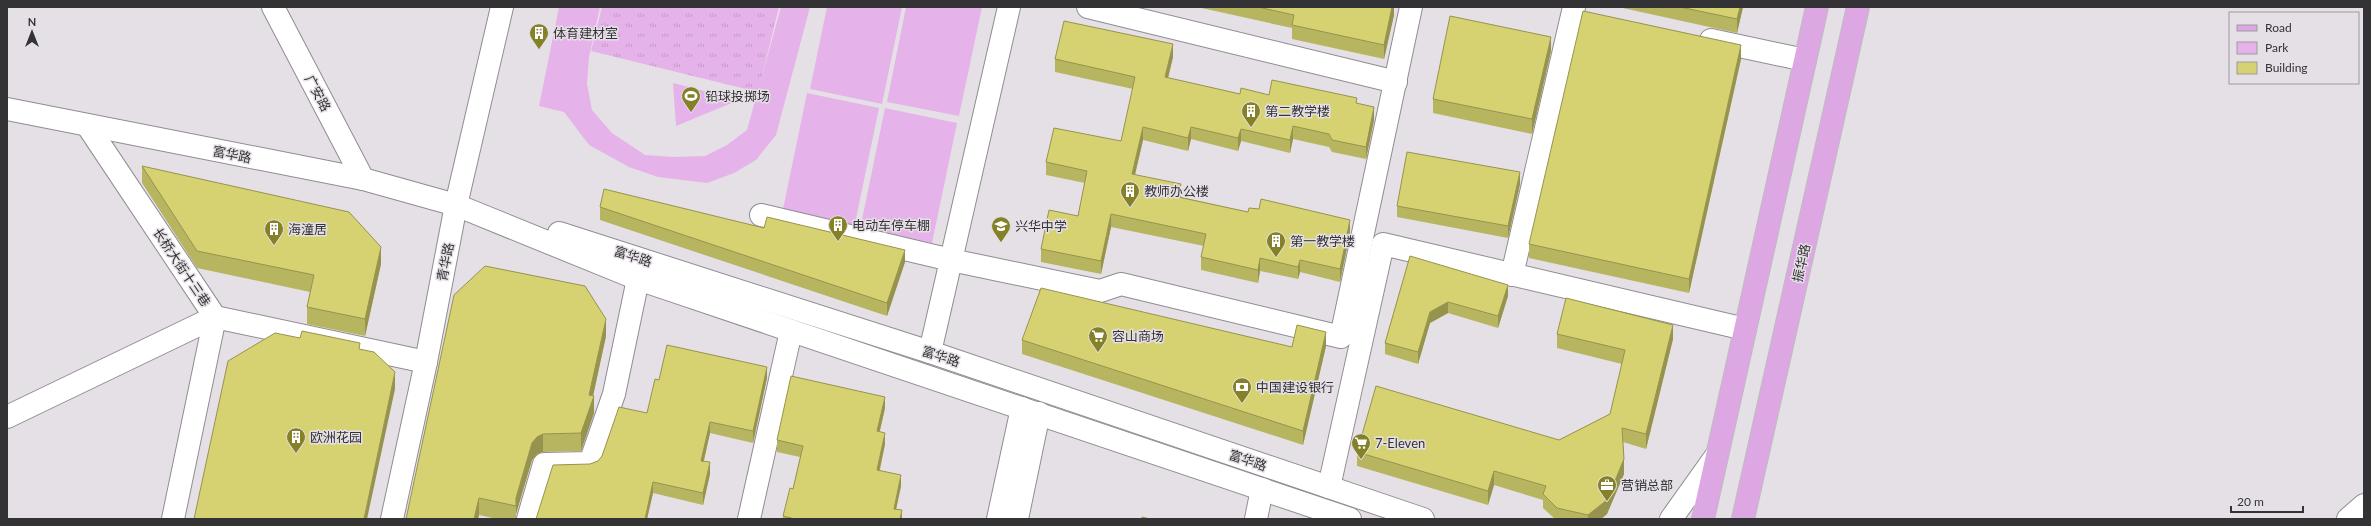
<svg xmlns="http://www.w3.org/2000/svg" width="2371" height="526" font-family="Lato,'Noto Sans SC',sans-serif">
	<defs>
		<pattern id="grass-tufts" width="24" height="20" patternUnits="userSpaceOnUse"><rect width="24" height="20" fill="#e5b3e9"/><path d="M3 7l-1-3M5 7V3M7 7l1-3M15 17l-1-3M17 17v-4M19 17l1-3" fill="none" stroke="#c59ac8"/></pattern>
	</defs>
	<rect width="100%" height="100%" fill="#e5e0e6"/>
	<path fill="url(#grass-tufts)" d="M 602,7 L 779,7 L 758,92 L 591,51 Z"/>
	<g fill="#e5b3e9">
		<path d="M 559,7 L 600,7 L 589,57 L 587,84 L 592,110 L 612,133 L 645,155 L 674,157 L 705,156 L 727,145 L 747,130 L 781,7 L 810,7 L 776,135 L 756,160 L 734,173 L 707,183 L 658,177 L 629,167 L 589,145 L 564,112 L 539,106 Z"/>
		<path d="M 827,7 L 902,7 L 882,104 L 810,89 Z"/>
		<path d="M 906,7 L 982,7 L 959,116 L 887,102 Z"/>
		<path d="M 673,83 L 739,100 L 676,126 Z"/>
		<path d="M 807,93 L 879,108 L 854,228 L 782,214 Z"/>
		<path d="M 885,108 L 957,123 L 932,243 L 860,229 Z"/>
	</g>
	<g fill="none" stroke-linecap="round" stroke-linejoin="round">
		<defs>
			<g id="minor">
				<path d="M 273,7 L 363,179"/>
				<path d="M 1088,7 L 1396,82"/>
				<path d="M 1711,40 L 1805,60"/>
				<path d="M 7,109 L 363,179 L 456,205 L 638,279 L 1350,519"/>
				<path d="M 761,215 L 951,260 L 1100,291 L 1121,284 L 1341,337 L 1411,7"/>
				<path d="M 559,233 L 930,352 L 1423,519"/>
				<path d="M 1512,275 L 1574,7"/>
				<path d="M 930,352 L 1009,7"/>
				<path d="M 7,417 L 215,317 L 87,125"/>
				<path d="M 1329,487 L 1383,244 L 1745,329"/>
				<path d="M 173,519 L 215,317 L 426,362"/>
				<path d="M 392,519 L 426,362 L 456,205 L 502,7"/>
				<path d="M 528,519 L 544,464 L 590,463 L 614,394 L 638,279"/>
				<path d="M 749,519 L 791,331"/>
				<path d="M 998,519 L 1022,408"/>
				<path d="M 1017,519 L 1039,413"/>
				<path d="M 1256,519 L 1262,489"/>
				<path d="M 1671,519 L 1716,456"/>
				<path d="M 2348,519 L 2364,505"/>
			</g>
			<g id="major">
				<path d="M 1703,519 L 1817,7"/>
				<path d="M 1743,519 L 1858,7"/>
			</g>
		</defs>
		<use href="#minor" stroke="#908c91" stroke-width="24"/>
		<use href="#major" stroke="#bebdbe" stroke-width="24"/>
		<use href="#minor" stroke="#fff" stroke-width="22"/>
		<use href="#major" stroke="#dda7e3" stroke-width="22"/>
	</g>
	<g fill="#b8b561">
		<path d="M 1197,7 L 1394,7 L 1394,15 L 1384,59 L 1292,39 L 1292,28 Z"/>
		<path d="M 1618,7 L 1743,7 L 1737,33 Z"/>
		<path d="M 1551,51 L 1532,134 L 1433,113 L 1433,99 Z"/>
		<path d="M 1173,57 L 1168,78 L 1240,94 L 1269,95 L 1357,103 L 1374,120 L 1366,159 L 1332,152 L 1329,147 L 1293,139 L 1290,153 L 1241,141 L 1238,151 L 1191,139 L 1188,151 L 1143,140 L 1135,175 L 1181,197 L 1248,212 L 1350,233 L 1340,282 L 1300,272 L 1298,279 L 1260,271 L 1258,283 L 1201,270 L 1201,257 L 1204,246 L 1111,227 L 1101,274 L 1041,262 L 1041,249 L 1078,216 L 1085,183 L 1046,175 L 1046,162 L 1121,141 L 1133,89 L 1055,72 L 1055,59 Z"/>
		<path d="M 1741,59 L 1689,293 L 1529,258 L 1529,244 Z"/>
		<path d="M 142,166 L 381,264 L 365,336 L 307,324 L 307,307 L 310,292 L 197,268 L 142,183 Z"/>
		<path d="M 1520,184 L 1508,238 L 1397,217 L 1397,206 Z"/>
		<path d="M 600,207 L 764,228 L 905,262 L 887,316 L 600,220 Z"/>
		<path d="M 1410,256 L 1508,296 L 1498,328 L 1448,313 L 1430,323 L 1418,364 L 1385,354 L 1385,343 Z"/>
		<path d="M 1557,334 L 1673,339 L 1646,449 L 1623,442 L 1624,474 L 1607,514 L 1601,519 L 1555,519 L 1543,508 L 1543,500 L 1494,485 L 1488,505 L 1357,466 L 1357,452 L 1559,440 L 1610,414 L 1622,364 L 1557,348 Z"/>
		<path d="M 606,336 L 593,396 L 594,413 L 581,451 L 543,452 L 537,454 L 532,460 L 516,514 L 516,519 L 497,519 L 479,515 L 478,519 L 406,519 Z"/>
		<path d="M 1022,340 L 1292,347 L 1326,346 L 1303,445 L 1022,354 Z"/>
		<path d="M 767,378 L 753,443 L 710,433 L 704,461 L 710,474 L 703,505 L 653,493 L 647,519 L 590,464 L 598,461 L 647,413 L 659,380 Z"/>
		<path d="M 885,408 L 880,431 L 885,444 L 880,470 L 901,486 L 896,509 L 902,519 L 783,519 L 783,516 L 793,489 L 800,457 L 777,452 L 777,440 Z"/>
	</g>
	<g fill="#96934f">
		<path d="M 1392,7 L 1394,7 L 1394,15 L 1384,59 L 1384,45 Z"/>
		<path d="M 1740,7 L 1743,7 L 1737,33 L 1737,19 Z"/>
		<path d="M 1551,37 L 1551,51 L 1532,134 L 1532,119 Z"/>
		<path d="M 1173,44 L 1173,57 L 1165,90 L 1165,77 Z"/>
		<path d="M 1741,45 L 1741,59 L 1689,293 L 1689,279 Z"/>
		<path d="M 1374,107 L 1374,120 L 1366,159 L 1366,147 Z"/>
		<path d="M 1293,126 L 1293,139 L 1290,153 L 1290,140 Z"/>
		<path d="M 1143,127 L 1143,140 L 1132,187 L 1132,174 Z"/>
		<path d="M 1191,127 L 1191,139 L 1188,151 L 1188,138 Z"/>
		<path d="M 1241,129 L 1241,141 L 1238,151 L 1238,138 Z"/>
		<path d="M 1520,172 L 1520,184 L 1508,238 L 1508,226 Z"/>
		<path d="M 1181,184 L 1181,197 L 1178,209 L 1178,197 Z"/>
		<path d="M 1111,214 L 1111,227 L 1101,274 L 1101,261 Z"/>
		<path d="M 1350,220 L 1350,233 L 1340,282 L 1340,269 Z"/>
		<path d="M 381,247 L 381,264 L 365,336 L 365,319 Z"/>
		<path d="M 905,250 L 905,262 L 887,316 L 887,303 Z"/>
		<path d="M 1260,258 L 1260,271 L 1258,283 L 1258,270 Z"/>
		<path d="M 1300,260 L 1300,272 L 1298,279 L 1298,267 Z"/>
		<path d="M 1508,285 L 1508,296 L 1498,328 L 1498,316 Z"/>
		<path d="M 1448,302 L 1448,313 L 1430,323 L 1418,364 L 1418,352 L 1430,312 Z"/>
		<path d="M 606,319 L 606,336 L 591,405 L 594,396 L 594,413 L 581,451 L 581,433 Z"/>
		<path d="M 1673,325 L 1673,339 L 1646,449 L 1646,434 Z"/>
		<path d="M 1326,332 L 1326,346 L 1303,445 L 1303,431 Z"/>
		<path d="M 767,367 L 767,378 L 753,443 L 753,431 Z"/>
		<path d="M 395,372 L 395,389 L 367,519 L 364,519 Z"/>
		<path d="M 885,397 L 885,408 L 877,442 L 877,431 Z"/>
		<path d="M 710,422 L 710,433 L 701,472 L 701,461 Z"/>
		<path d="M 885,433 L 885,444 L 877,481 L 877,470 Z"/>
		<path d="M 543,434 L 543,452 L 537,454 L 532,460 L 516,514 L 516,498 L 532,443 L 537,437 Z"/>
		<path d="M 1624,459 L 1624,474 L 1607,514 L 1601,519 L 1588,519 L 1588,515 Z"/>
		<path d="M 710,462 L 710,474 L 703,505 L 703,493 Z"/>
		<path d="M 1494,471 L 1494,485 L 1488,505 L 1488,491 Z"/>
		<path d="M 901,475 L 901,486 L 894,519 L 894,509 Z"/>
		<path d="M 653,482 L 653,493 L 647,519 L 645,519 Z"/>
		<path d="M 479,498 L 479,515 L 478,519 L 474,519 Z"/>
		<path d="M 902,510 L 902,519 L 900,519 Z"/>
	</g>
	<g fill="#d6d271" stroke="#96934f">
		<path d="M 1258,7 L 1392,7 L 1384,45 L 1292,25 L 1294,15 Z"/>
		<path d="M 1680,7 L 1740,7 L 1737,19 Z"/>
		<path d="M 1583,11 L 1741,45 L 1689,279 L 1529,244 Z"/>
		<path d="M 1450,16 L 1551,37 L 1532,119 L 1433,99 Z"/>
		<path d="M 1064,21 L 1173,44 L 1165,77 L 1240,94 L 1241,88 L 1269,95 L 1272,80 L 1357,98 L 1356,103 L 1374,107 L 1366,147 L 1332,140 L 1329,134 L 1293,126 L 1290,140 L 1241,129 L 1238,138 L 1191,127 L 1188,138 L 1143,127 L 1132,174 L 1181,184 L 1178,197 L 1248,212 L 1249,208 L 1259,209 L 1261,199 L 1350,220 L 1340,269 L 1300,260 L 1298,267 L 1260,258 L 1258,270 L 1201,257 L 1206,234 L 1111,214 L 1101,261 L 1041,249 L 1049,210 L 1078,216 L 1087,171 L 1046,162 L 1054,128 L 1121,141 L 1135,77 L 1055,59 Z"/>
		<path d="M 1407,152 L 1520,172 L 1508,226 L 1397,206 Z"/>
		<path d="M 142,166 L 349,212 L 381,247 L 365,319 L 307,307 L 314,275 L 197,251 Z"/>
		<path d="M 604,189 L 764,228 L 767,217 L 905,250 L 887,303 L 600,207 Z"/>
		<path d="M 1410,256 L 1508,285 L 1498,316 L 1448,302 L 1430,312 L 1418,352 L 1385,343 Z"/>
		<path d="M 485,266 L 585,286 L 606,319 L 589,395 L 594,396 L 581,433 L 543,434 L 537,437 L 532,443 L 516,498 L 516,506 L 479,498 L 474,519 L 406,519 L 454,295 Z"/>
		<path d="M 1041,288 L 1292,347 L 1297,325 L 1326,332 L 1303,431 L 1022,340 Z"/>
		<path d="M 1566,298 L 1673,325 L 1646,434 L 1622,428 L 1624,459 L 1607,500 L 1588,515 L 1557,508 L 1543,494 L 1546,486 L 1494,471 L 1488,491 L 1357,452 L 1376,386 L 1559,440 L 1610,414 L 1625,350 L 1557,334 Z"/>
		<path d="M 302,331 L 360,343 L 359,349 L 374,352 L 395,372 L 364,519 L 194,519 L 228,361 L 275,333 L 300,338 Z"/>
		<path d="M 667,345 L 767,367 L 753,431 L 710,422 L 701,461 L 710,462 L 703,493 L 653,482 L 645,519 L 647,519 L 536,519 L 553,465 L 590,464 L 598,461 L 602,456 L 619,407 L 647,413 L 655,379 L 659,380 Z"/>
		<path d="M 791,376 L 885,397 L 877,431 L 885,433 L 877,470 L 901,475 L 894,509 L 902,510 L 900,519 L 795,519 L 783,516 L 790,488 L 793,489 L 803,446 L 777,440 Z"/>
		<path d="M 1142,517 L 1150,519 L 1142,519 Z"/>
	</g>
	<defs>
		<symbol id="building-pin" viewBox="-11 -11 22 30"><path d="M0 17L-7.5 6A9.5 9.5 0 1 1 7.5 6Z" fill="#858129" stroke="#e5e0e6"/><path d="M-4-6H4V6H1V3H-1V6H-4ZM-2.5-4.3h1.7v1.8h-1.7ZM.8-4.3h1.7v1.8H.8ZM-2.5-1h1.7V.8h-1.7ZM.8-1h1.7V.8H.8Z" fill="#fff"/></symbol>
		<symbol id="stadium-pin" viewBox="-11 -11 22 30"><path d="M0 17L-7.5 6A9.5 9.5 0 1 1 7.5 6Z" fill="#858129" stroke="#e5e0e6"/><path d="M0-5a6.5 5 0 1 0 0 10a6.5 5 0 1 0 0-10ZM-3.5-1.8h7v3.6h-7Z" fill="#fff"/></symbol>
		<symbol id="school-pin" viewBox="-11 -11 22 30"><path d="M0 17L-7.5 6A9.5 9.5 0 1 1 7.5 6Z" fill="#858129" stroke="#e5e0e6"/><path d="M0-5L7-2L0 1L-7-2ZM-4 1L0 2.5L4 1V4Q0 6-4 4Z" fill="#fff"/></symbol>
		<symbol id="supermarket-pin" viewBox="-11 -11 22 30"><path d="M0 17L-7.5 6A9.5 9.5 0 1 1 7.5 6Z" fill="#858129" stroke="#e5e0e6"/><path d="M-6-5.5h2.5l.6 2H6L4.5 2H-2.5L-4.4-4H-6ZM-1.5 3.2a1.3 1.3 0 1 0 .1 0ZM3 3.2a1.3 1.3 0 1 0 .1 0Z" fill="#fff"/></symbol>
		<symbol id="bank-pin" viewBox="-11 -11 22 30"><path d="M0 17L-7.5 6A9.5 9.5 0 1 1 7.5 6Z" fill="#858129" stroke="#e5e0e6"/><path d="M-6-4H6V4H-6ZM0-2.3a2.3 2.3 0 1 0 0 4.6a2.3 2.3 0 1 0 0-4.6Z" fill="#fff"/></symbol>
		<symbol id="office-pin" viewBox="-11 -11 22 30"><path d="M0 17L-7.5 6A9.5 9.5 0 1 1 7.5 6Z" fill="#858129" stroke="#e5e0e6"/><path d="M-6-3h4V-5.5h4V-3h4V5H-6ZM-1-4.5V-3h2v-1.5ZM-6 0V1H6V0Z" fill="#fff"/></symbol>
	</defs>
	<g fill-rule="evenodd">
		<use href="#building-pin" x="528" y="22" width="22" height="30"/>
		<use href="#stadium-pin" x="680" y="85" width="22" height="30"/>
		<use href="#building-pin" x="1240" y="100" width="22" height="30"/>
		<use href="#building-pin" x="1119" y="180" width="22" height="30"/>
		<use href="#building-pin" x="827" y="214" width="22" height="30"/>
		<use href="#school-pin" x="990" y="215" width="22" height="30"/>
		<use href="#building-pin" x="263" y="218" width="22" height="30"/>
		<use href="#building-pin" x="1265" y="230" width="22" height="30"/>
		<use href="#supermarket-pin" x="1087" y="325" width="22" height="30"/>
		<use href="#bank-pin" x="1231" y="376" width="22" height="30"/>
		<use href="#building-pin" x="285" y="426" width="22" height="30"/>
		<use href="#supermarket-pin" x="1350" y="432" width="22" height="30"/>
		<use href="#office-pin" x="1596" y="474" width="22" height="30"/>
	</g>
	<g text-anchor="middle" stroke-width="3" stroke-linejoin="round" paint-order="stroke">
		<g font-size="13" fill="#333234" stroke="#e5e0e6" text-anchor="start">
			<text x="553" y="38">体育建材室</text>
			<text x="705" y="101">铅球投掷场</text>
			<text x="1265" y="116">第二教学楼</text>
			<text x="1144" y="196">教师办公楼</text>
			<text x="852" y="230">电动车停车棚</text>
			<text x="1015" y="231">兴华中学</text>
			<text x="288" y="234">海潼居</text>
			<text x="1290" y="246">第一教学楼</text>
			<text x="1112" y="341">容山商场</text>
			<text x="1256" y="392">中国建设银行</text>
			<text x="310" y="442">欧洲花园</text>
			<text x="1375" y="448">7-Eleven</text>
			<text x="1621" y="490">营销总部</text>
		</g>
		<g font-size="13" fill="#333234" stroke="#e5e0e6">
			<text transform="translate(318 93) rotate(62)" y="5">广安路</text>
			<text transform="translate(232 154) rotate(11)" y="5">富华路</text>
			<text transform="translate(633 256) rotate(18)" y="5">富华路</text>
			<text transform="translate(445 262) rotate(-79)" y="5">青华路</text>
			<text transform="translate(1801 263) rotate(-77)" y="5">振华路</text>
			<text transform="translate(182 267) rotate(56)" y="5">长桥大街十三巷</text>
			<text transform="translate(941 356) rotate(18)" y="5">富华路</text>
			<text transform="translate(1248 460) rotate(19)" y="5">富华路</text>
		</g>
	</g>
	<rect width="2371" height="526" fill="none" stroke="#333234" stroke-width="16"/>
	<rect x="2229" y="12" width="130" height="72" fill="#e5e0e6" stroke="#9e9a9f"/>
	<rect x="2237" y="25" width="20" height="6" fill="#dda7e3" stroke="#9e9a9f"/>
	<text x="2265" y="32" font-size="12" fill="#333234">Road</text>
	<rect x="2237" y="42" width="20" height="12" fill="#e5b3e9" stroke="#9e9a9f"/>
	<text x="2265" y="52" font-size="12" fill="#333234">Park</text>
	<rect x="2237" y="62" width="20" height="12" fill="#d6d271" stroke="#9e9a9f"/>
	<text x="2265" y="72" font-size="12" fill="#333234">Building</text>
	<g transform="translate(32 32)" stroke="#e5e0e6" stroke-width="3" paint-order="stroke">
	<path d="M0-3L7 15L0 10L-7 15Z" fill="#333234"/>
	<text y="-6" font-size="11" font-weight="bold" text-anchor="middle" fill="#333234">N</text>
	</g>
	<path d="M2231 506v6h72v-6" fill="none" stroke="#333234" stroke-width="2"/>
	<text x="2237" y="506" font-size="12" fill="#333234" stroke="#e5e0e6" stroke-width="3" paint-order="stroke">20 m</text>
</svg>
